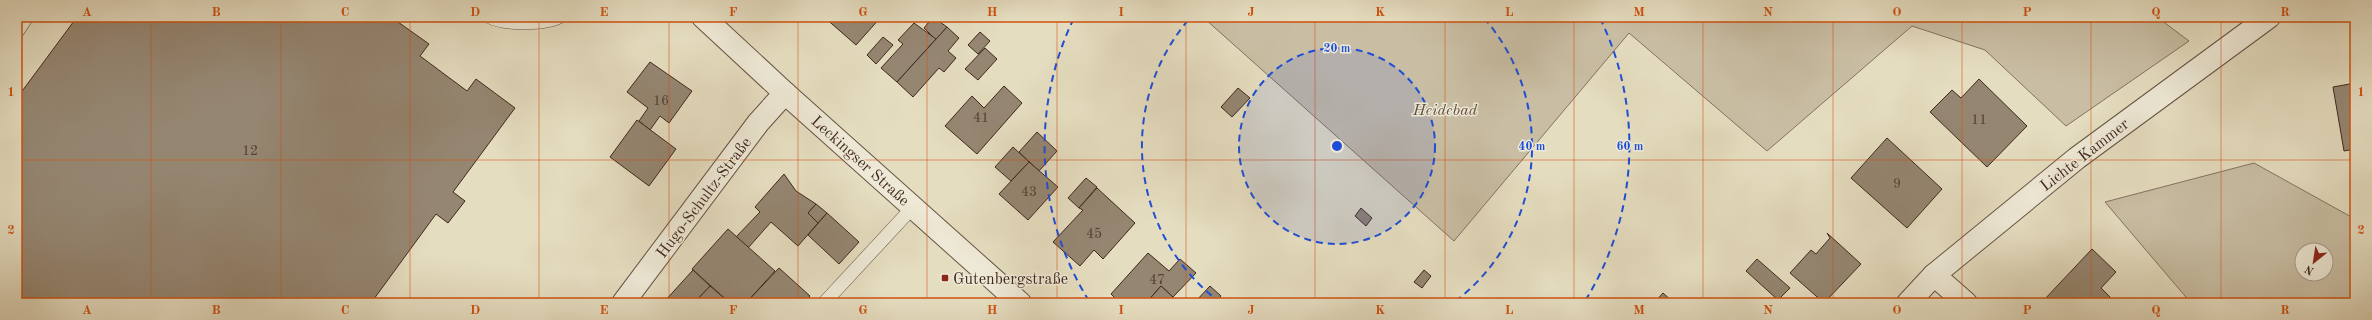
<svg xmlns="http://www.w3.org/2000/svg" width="2372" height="320" font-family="'Old Standard TT',serif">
	<rect width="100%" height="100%" fill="#e5ddc0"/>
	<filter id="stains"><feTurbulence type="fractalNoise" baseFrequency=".005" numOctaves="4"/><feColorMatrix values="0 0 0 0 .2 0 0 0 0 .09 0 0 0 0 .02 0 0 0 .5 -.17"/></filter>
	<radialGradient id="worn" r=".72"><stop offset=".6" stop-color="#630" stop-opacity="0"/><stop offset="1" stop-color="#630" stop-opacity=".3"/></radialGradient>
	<g fill="#c9bea4" stroke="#847261" fill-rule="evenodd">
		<path d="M 1206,17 L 2157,17 L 2189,41 L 2066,126 L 1985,50 L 1912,26 L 1767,151 L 1629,33 L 1454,241 L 1205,19 Z"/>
		<path d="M 2254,163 L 2355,219 L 2355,303 L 2191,303 L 2105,202 ZM 2302,250 L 2326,250 L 2326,274 L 2302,274 Z"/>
	</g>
	<g fill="#958672" stroke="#3f271e">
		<path d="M 77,17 L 391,17 L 429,44 L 420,56 L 467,91 L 476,79 L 515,108 L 453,192 L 465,201 L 448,223 L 436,214 L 371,303 L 17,303 L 17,98 Z"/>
		<path d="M 824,17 L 881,17 L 856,45 Z"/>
		<path d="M 892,17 L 900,17 L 897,21 Z"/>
		<path d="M 933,17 L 947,27 L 936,40 L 924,28 Z"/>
		<path d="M 914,23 L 936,39 L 897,82 L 881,68 L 903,44 L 898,40 Z"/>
		<path d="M 947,27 L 959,38 L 948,51 L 956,58 L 944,72 L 939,68 L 913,97 L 897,82 Z"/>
		<path d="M 980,32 L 990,41 L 978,54 L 968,45 Z"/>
		<path d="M 883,37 L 893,45 L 876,64 L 867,55 Z"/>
		<path d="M 985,48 L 997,59 L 978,80 L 965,69 Z"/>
		<path d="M 650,62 L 692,91 L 669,123 L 660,116 L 650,130 L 639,121 L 648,108 L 627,92 Z"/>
		<path d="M 1979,79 L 2027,126 L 1987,167 L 1930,112 L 1952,90 L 1961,98 Z"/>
		<path d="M 2355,83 L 2355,149 L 2344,151 L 2333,87 Z"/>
		<path d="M 1004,86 L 1022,103 L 977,154 L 945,126 L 972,96 L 984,108 Z"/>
		<path d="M 1238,88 L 1250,98 L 1232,117 L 1221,107 Z"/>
		<path d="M 637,120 L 676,149 L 649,186 L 610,157 Z"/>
		<path d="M 1037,132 L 1057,151 L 1039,171 L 1019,152 Z"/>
		<path d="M 1887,138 L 1942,189 L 1907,228 L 1851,178 Z"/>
		<path d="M 1013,147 L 1029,162 L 1011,181 L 995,167 Z"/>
		<path d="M 1029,162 L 1058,187 L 1028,220 L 999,194 Z"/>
		<path d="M 784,174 L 796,191 L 816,204 L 808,213 L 818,223 L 798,246 L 771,222 L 748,248 L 736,237 L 760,212 L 755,207 Z"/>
		<path d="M 1086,178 L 1097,187 L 1079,208 L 1068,198 Z"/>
		<path d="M 1097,188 L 1135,223 L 1103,259 L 1094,250 L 1080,266 L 1053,242 L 1083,210 L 1079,208 Z"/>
		<path d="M 816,204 L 827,213 L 818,223 L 808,213 Z"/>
		<path d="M 1361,208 L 1372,218 L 1366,226 L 1355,216 Z"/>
		<path d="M 827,213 L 859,242 L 839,264 L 808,235 Z"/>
		<path d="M 728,229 L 775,271 L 746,303 L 730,303 L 692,269 Z"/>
		<path d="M 1827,233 L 1861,264 L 1824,303 L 1790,273 L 1811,250 L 1816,254 L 1830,238 Z"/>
		<path d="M 2092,249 L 2116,272 L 2101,288 L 2116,303 L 2046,303 L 2043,301 Z"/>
		<path d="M 1148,253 L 1169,271 L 1180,259 L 1196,273 L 1173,297 L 1161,286 L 1146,303 L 1120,303 L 1111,294 Z"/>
		<path d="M 1757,259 L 1790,288 L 1778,300 L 1746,271 Z"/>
		<path d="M 779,268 L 810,296 L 804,303 L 746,303 Z"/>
		<path d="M 693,270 L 710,286 L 694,303 L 663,303 Z"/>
		<path d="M 1424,270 L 1431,276 L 1422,288 L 1414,282 Z"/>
		<path d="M 710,286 L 730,303 L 694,303 Z"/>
		<path d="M 1161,286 L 1173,297 L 1168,303 L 1146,303 Z"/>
		<path d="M 1210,286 L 1221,296 L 1215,303 L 1194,303 Z"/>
		<path d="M 1663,293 L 1674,303 L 1654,303 Z"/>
		<path d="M 2138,299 L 2142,303 L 2135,303 Z"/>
	</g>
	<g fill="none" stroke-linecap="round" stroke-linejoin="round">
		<defs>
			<g id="service">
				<path d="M 490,17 C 504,25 546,24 559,17"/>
				<path d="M 17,32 L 27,17"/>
				<path d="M 824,303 L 913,207"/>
			</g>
			<g id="minor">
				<path d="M 703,17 L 785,93 L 1020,303"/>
				<path d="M 1934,275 L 1966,303"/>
				<path d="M 623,303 L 758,123 L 785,93"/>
				<path d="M 1908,303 L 1934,275 L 2077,158 L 2269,17"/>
			</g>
		</defs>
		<use href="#service" stroke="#685446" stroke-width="14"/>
		<use href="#minor" stroke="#685446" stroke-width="24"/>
		<use href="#service" stroke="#eee9d6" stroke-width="13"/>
		<use href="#minor" stroke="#eee9d6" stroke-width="22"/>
	</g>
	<path fill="none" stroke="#cf520f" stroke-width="1" stroke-opacity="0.55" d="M 151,17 L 151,303M 281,17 L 281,303M 410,17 L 410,303M 539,17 L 539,303M 669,17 L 669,303M 798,17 L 798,303M 927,17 L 927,303M 1057,17 L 1057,303M 1186,17 L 1186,303M 1315,17 L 1315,303M 1445,17 L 1445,303M 1574,17 L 1574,303M 1703,17 L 1703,303M 1833,17 L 1833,303M 1962,17 L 1962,303M 2091,17 L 2091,303M 2221,17 L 2221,303M 17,160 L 2355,160"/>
	<circle cx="1337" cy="146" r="98" fill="#1d4ed8" fill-opacity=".12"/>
	<g fill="none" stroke="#1d4ed8" stroke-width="2" stroke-dasharray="7 5">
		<circle cx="1337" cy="146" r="98"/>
		<path d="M1221 303A195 195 0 0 1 1190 18M1484 18A195 195 0 0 1 1453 303"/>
		<path d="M1089 301A293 293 0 0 1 1074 18M1600 18A293 293 0 0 1 1585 301"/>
	</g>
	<rect fill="#8f2418" stroke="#eee9d6" stroke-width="1.5" x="941" y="274" width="8" height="8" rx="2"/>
	<g text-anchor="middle" stroke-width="3" stroke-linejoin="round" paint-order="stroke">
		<g font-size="14" fill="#543f33">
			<text x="661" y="105">16</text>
			<text x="981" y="122">41</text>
			<text x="1979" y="124">11</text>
			<text x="250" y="155">12</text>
			<text x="1897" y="188">9</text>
			<text x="1029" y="196">43</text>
			<text x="1094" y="238">45</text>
			<text x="1157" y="284">47</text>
		</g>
		<g font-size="16" font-style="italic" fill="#624d40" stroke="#eee9d6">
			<text x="1445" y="115">Heidebad</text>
		</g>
		<g font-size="16" fill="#3f271e" stroke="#eee9d6">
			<text transform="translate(2084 154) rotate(-38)" y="6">Lichte Kammer</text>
			<text transform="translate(861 160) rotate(42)" y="6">Leckingser Straße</text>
			<text transform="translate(703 197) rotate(-53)" y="6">Hugo-Schultz-Straße</text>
		</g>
		<g font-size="16" fill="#3f271e" stroke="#eee9d6" text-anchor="start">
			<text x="953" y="284">Gutenbergstraße</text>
		</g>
	</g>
	<circle cx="1337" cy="146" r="6" fill="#1d4ed8" stroke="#eee9d6" stroke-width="2"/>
	<g font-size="12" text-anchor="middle" font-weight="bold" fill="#1d4ed8" stroke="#eee9d6" stroke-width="3" stroke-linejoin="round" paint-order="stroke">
		<text x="1337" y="52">20 m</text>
		<text x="1532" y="150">40 m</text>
		<text x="1630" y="150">60 m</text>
	</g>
	<rect width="2372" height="320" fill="none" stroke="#e5ddc0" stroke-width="44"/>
	<g transform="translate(2314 262) rotate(210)"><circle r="19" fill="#eee9d6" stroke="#a89b8c"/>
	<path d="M0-3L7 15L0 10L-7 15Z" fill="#8f2418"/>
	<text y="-6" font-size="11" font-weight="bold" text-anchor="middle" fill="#3f271e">N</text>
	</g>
	<rect x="22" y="22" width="2328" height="276" fill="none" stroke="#cf520f" stroke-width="1.5"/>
	<g font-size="13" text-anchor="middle" font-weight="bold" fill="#cf520f">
		<text x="87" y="16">A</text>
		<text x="216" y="16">B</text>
		<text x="345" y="16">C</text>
		<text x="475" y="16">D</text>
		<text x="604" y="16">E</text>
		<text x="733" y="16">F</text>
		<text x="863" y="16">G</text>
		<text x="992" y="16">H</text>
		<text x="1121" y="16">I</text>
		<text x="1251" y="16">J</text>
		<text x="1380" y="16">K</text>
		<text x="1509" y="16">L</text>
		<text x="1639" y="16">M</text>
		<text x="1768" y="16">N</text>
		<text x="1897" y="16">O</text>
		<text x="2027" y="16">P</text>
		<text x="2156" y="16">Q</text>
		<text x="2285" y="16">R</text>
		<text x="11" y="96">1</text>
		<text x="2361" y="96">1</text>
		<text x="11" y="234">2</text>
		<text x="2361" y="234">2</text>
		<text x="87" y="314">A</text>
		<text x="216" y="314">B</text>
		<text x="345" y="314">C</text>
		<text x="475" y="314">D</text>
		<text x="604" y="314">E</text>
		<text x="733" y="314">F</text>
		<text x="863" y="314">G</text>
		<text x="992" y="314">H</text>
		<text x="1121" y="314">I</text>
		<text x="1251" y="314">J</text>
		<text x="1380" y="314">K</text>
		<text x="1509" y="314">L</text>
		<text x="1639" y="314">M</text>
		<text x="1768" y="314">N</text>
		<text x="1897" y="314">O</text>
		<text x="2027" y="314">P</text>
		<text x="2156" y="314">Q</text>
		<text x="2285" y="314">R</text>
	</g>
	<rect width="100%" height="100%" filter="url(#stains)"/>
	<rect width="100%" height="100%" fill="url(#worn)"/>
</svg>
